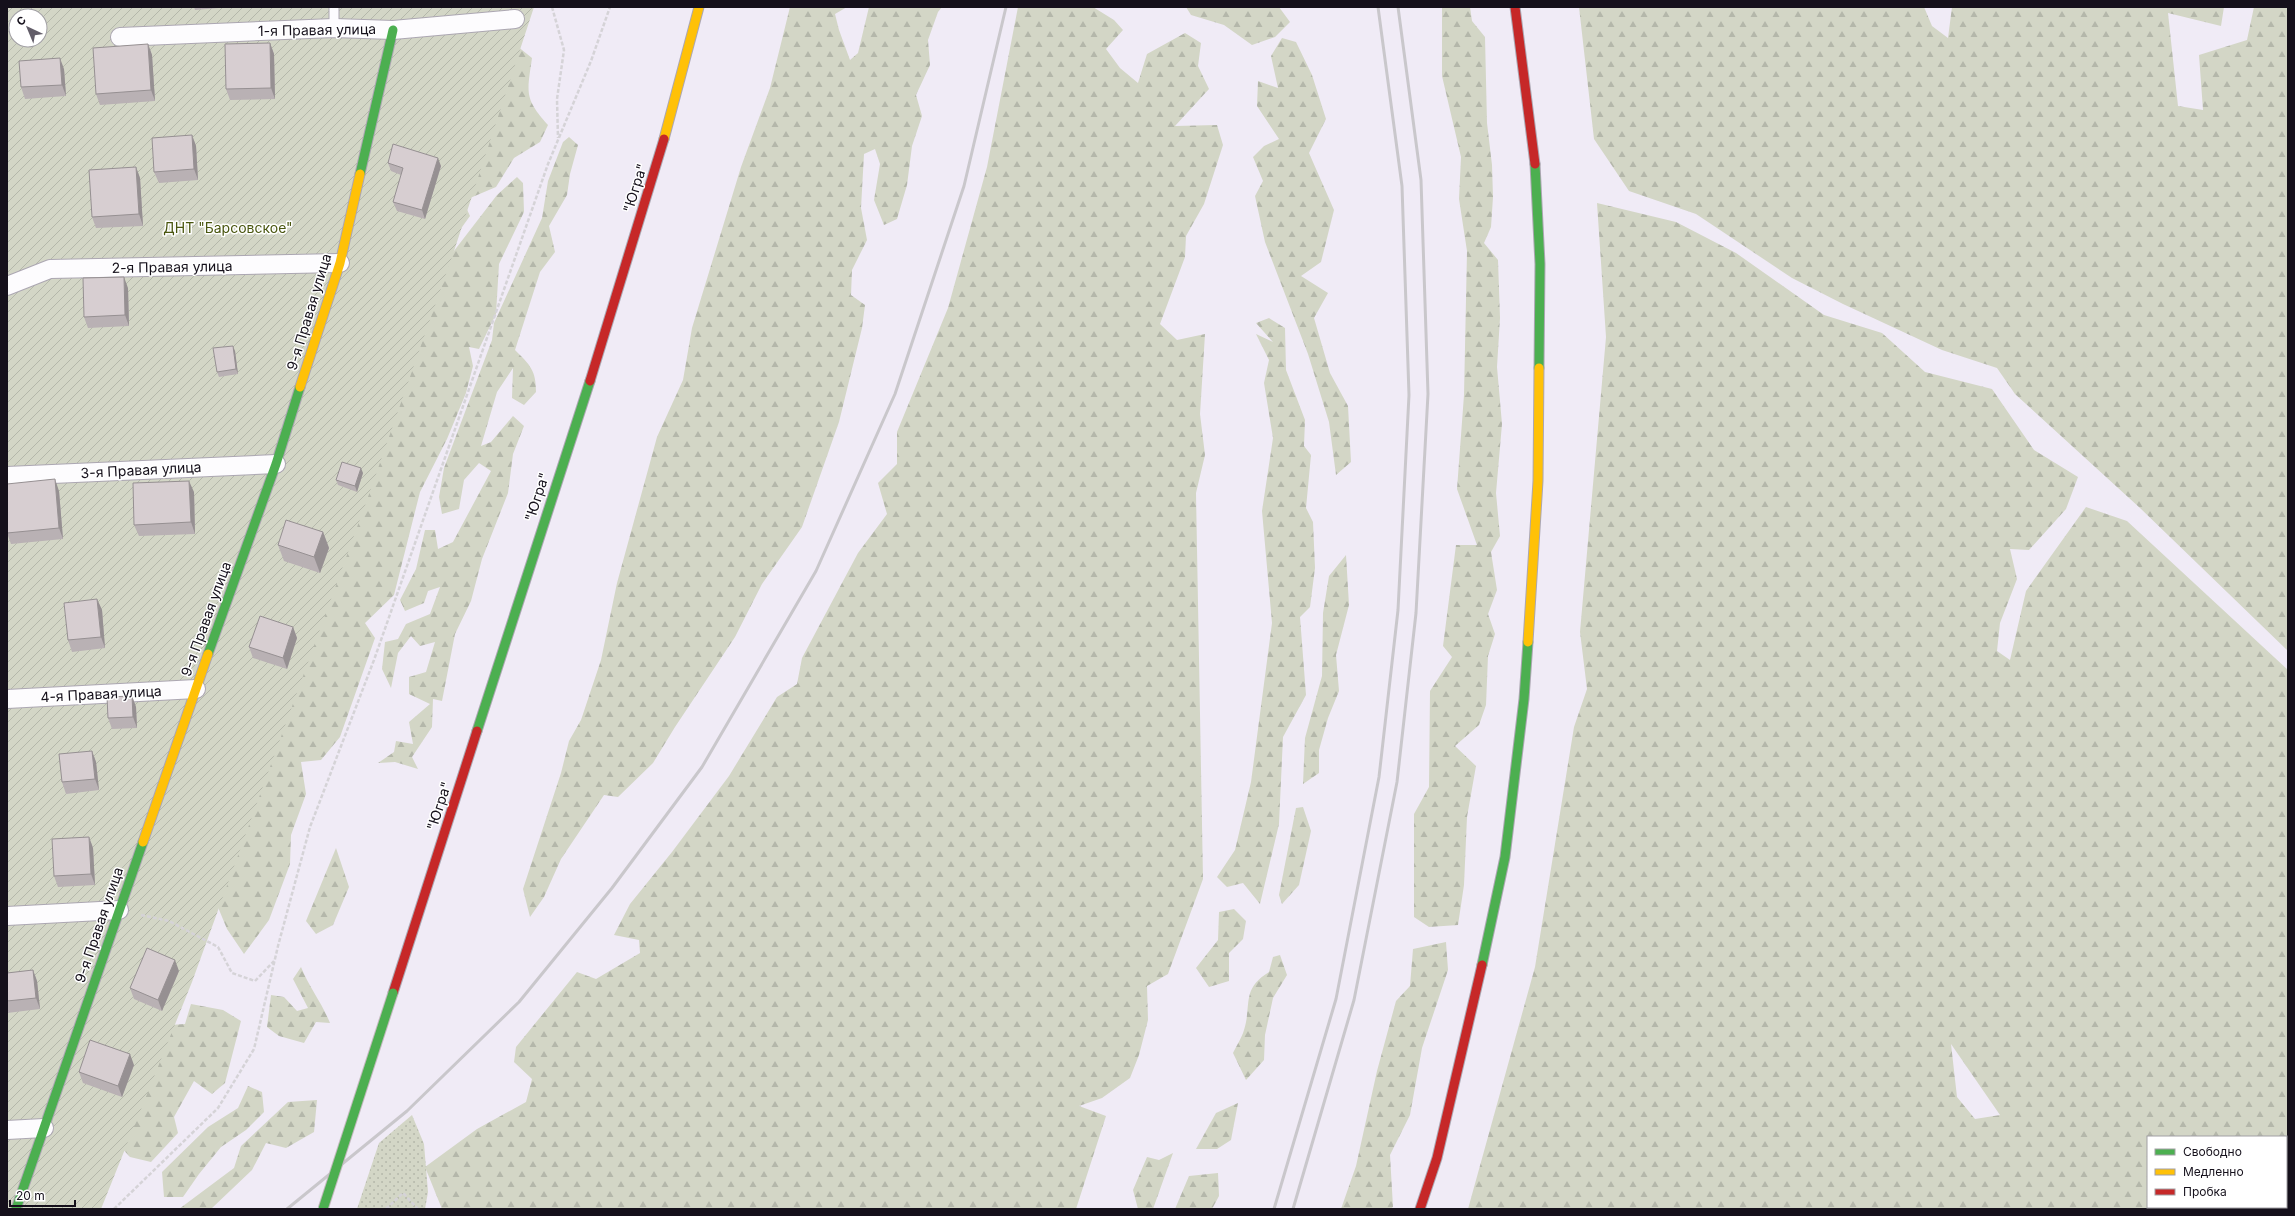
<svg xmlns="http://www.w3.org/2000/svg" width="2295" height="1216" font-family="Inter,sans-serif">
	<defs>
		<pattern id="grass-dots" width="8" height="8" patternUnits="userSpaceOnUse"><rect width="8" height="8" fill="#d3d6c6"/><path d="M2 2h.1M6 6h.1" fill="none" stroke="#b4b7aa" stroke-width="1.8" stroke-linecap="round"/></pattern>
		<pattern id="forest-firs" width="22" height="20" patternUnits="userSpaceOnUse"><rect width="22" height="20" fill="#d3d6c6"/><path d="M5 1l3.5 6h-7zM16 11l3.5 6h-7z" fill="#b4b7aa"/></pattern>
		<pattern id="garden-furrows" width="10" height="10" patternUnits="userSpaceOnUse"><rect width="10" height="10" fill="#d3d6c6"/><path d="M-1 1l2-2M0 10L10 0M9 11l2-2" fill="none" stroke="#b4b7aa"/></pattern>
	</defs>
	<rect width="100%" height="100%" fill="#f0ebf6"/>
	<path fill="url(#grass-dots)" d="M 412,1115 L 424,1144 L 428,1192 L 425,1209 L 357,1209 L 379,1143 Z"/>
	<g fill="url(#forest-firs)" fill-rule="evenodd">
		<path d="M 790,7 L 847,7 L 835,14 L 839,30 L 850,60 L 858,53 L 869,7 L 942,7 L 938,12 L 928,40 L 930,65 L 916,95 L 922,116 L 912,146 L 907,185 L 897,219 L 884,225 L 874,200 L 880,164 L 875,149 L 864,154 L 861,208 L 867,240 L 852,270 L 851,295 L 865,305 L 862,328 L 839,422 L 802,527 L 762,584 L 735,637 L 675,727 L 653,763 L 618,797 L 604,795 L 561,859 L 544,897 L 530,917 L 523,889 L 561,773 L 569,741 L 581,720 L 601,660 L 617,583 L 657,437 L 683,380 L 692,328 L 741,167 L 770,88 Z"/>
		<path d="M 1018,7 L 1093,7 L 1114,20 L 1123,30 L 1106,49 L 1120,68 L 1138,83 L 1147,54 L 1185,33 L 1201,43 L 1198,66 L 1209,89 L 1175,126 L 1217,125 L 1223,145 L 1204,204 L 1186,236 L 1185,257 L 1160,324 L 1177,340 L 1205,334 L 1200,414 L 1205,455 L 1196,493 L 1203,879 L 1168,974 L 1147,986 L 1148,1020 L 1139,1055 L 1130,1078 L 1102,1098 L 1079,1106 L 1106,1116 L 1076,1209 L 442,1209 L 425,1167 L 477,1129 L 526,1102 L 532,1079 L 514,1062 L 516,1047 L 577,972 L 596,979 L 640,953 L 639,940 L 614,935 L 630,904 L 672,852 L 729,776 L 777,697 L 797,684 L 802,658 L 858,553 L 887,514 L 878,483 L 897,464 L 897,432 L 948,308 L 987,167 Z"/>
		<path d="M 1186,7 L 1279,7 L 1290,22 L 1275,37 L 1252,45 L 1224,25 L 1191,15 Z"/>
		<path d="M 1442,7 L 1470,7 L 1472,21 L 1485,37 L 1487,123 L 1492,165 L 1493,197 L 1491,227 L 1484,243 L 1498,260 L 1500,318 L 1497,367 L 1502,424 L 1496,493 L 1500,536 L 1491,552 L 1497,590 L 1488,614 L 1495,634 L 1488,656 L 1486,705 L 1479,725 L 1455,746 L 1476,766 L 1467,817 L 1464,885 L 1458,925 L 1429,927 L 1414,917 L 1414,814 L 1429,787 L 1430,691 L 1452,657 L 1443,646 L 1456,545 L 1477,545 L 1457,489 L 1464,395 L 1467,251 L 1459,199 L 1461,157 L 1442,76 Z"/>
		<path d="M 1579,7 L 1924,7 L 1932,26 L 1948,38 L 1952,7 L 2224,7 L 2221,26 L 2168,13 L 2178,106 L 2203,110 L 2199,55 L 2247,40 L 2254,7 L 2288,7 L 2288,651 L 2140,508 L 2015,394 L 1997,368 L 1942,350 L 1843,304 L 1792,278 L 1696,214 L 1629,191 L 1594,139 Z"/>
		<path d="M 502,34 L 532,58 C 527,93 524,98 548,125 L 540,142 L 514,158 L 496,187 L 463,201 L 470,216 L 439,259 Z"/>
		<path d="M 1282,38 L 1296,42 L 1312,75 L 1326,119 L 1309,153 L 1334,210 L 1321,262 L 1301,276 L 1328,293 L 1314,318 L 1330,373 L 1348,406 L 1351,462 L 1336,475 L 1329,422 L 1308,354 L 1265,242 L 1255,196 L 1263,181 L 1253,157 L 1264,146 L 1279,139 L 1257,106 L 1258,81 L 1278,88 L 1271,56 Z"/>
		<path d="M 569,137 L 578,145 L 570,174 L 567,195 L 549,226 L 555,252 L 540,272 L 515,350 C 530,365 536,370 536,392 L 524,405 L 512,398 L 513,368 L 497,392 L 481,446 L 491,442 L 513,416 L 524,426 L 513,454 L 508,493 L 482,559 L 471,601 L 455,634 L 442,701 L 433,699 L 432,727 L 412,757 L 418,769 L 395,762 L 378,763 L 394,752 L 396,741 L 413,744 L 409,722 L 430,704 L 409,694 L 409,677 L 426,672 L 435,642 L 420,646 L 411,636 L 398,653 L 391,688 L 382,669 L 385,642 L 398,639 L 406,624 L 430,614 L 440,587 L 428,591 L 424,603 L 405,611 L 400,600 L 416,569 L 425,530 L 435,530 L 438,549 L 453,542 L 491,471 L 479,463 L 464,480 L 459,509 L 442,514 L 439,497 L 444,468 L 492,340 L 494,323 L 542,218 L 548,181 L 563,142 Z"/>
		<path d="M 517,177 L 523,183 L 524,212 L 499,264 L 496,314 L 479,349 L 469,347 L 473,366 L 466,393 L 447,439 L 420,492 L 394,595 L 365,623 L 375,638 L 340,737 L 321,760 L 301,762 L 306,794 L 291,835 L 290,864 L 269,920 L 244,954 L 227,929 L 215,900 L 447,260 L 497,195 Z"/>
		<path d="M 1597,203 L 1676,222 L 1736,253 L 1824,315 L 1882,333 L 1925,372 L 1992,389 L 2034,450 L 2078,477 L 2066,509 L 2029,550 L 2010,549 L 2017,579 L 2000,623 L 1997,651 L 2010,660 L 2026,591 L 2086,507 L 2127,521 L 2288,670 L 2288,1209 L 1468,1209 L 1535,967 L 1574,727 L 1587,689 L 1580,632 L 1606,337 ZM 1951,1044 L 2000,1115 L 1975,1119 L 1957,1097 ZM 2148,1137 L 2286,1137 L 2286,1207 L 2148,1207 Z"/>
		<path d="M 1269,318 L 1285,328 L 1286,370 L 1305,420 L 1304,446 L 1311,455 L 1306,508 L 1313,522 L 1315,568 L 1310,607 L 1300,617 L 1306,695 L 1283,737 L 1279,824 L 1260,904 L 1243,883 L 1227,887 L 1217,877 L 1235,850 L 1251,782 L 1272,623 L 1262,511 L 1273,438 L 1264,383 L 1269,360 L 1256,334 L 1273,342 L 1256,323 Z"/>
		<path d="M 1346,555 L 1349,605 L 1336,655 L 1339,691 L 1328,718 L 1319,750 L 1319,773 L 1303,784 L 1305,738 L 1322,676 L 1323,613 L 1329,576 Z"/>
		<path d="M 1303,807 L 1311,831 L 1299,885 L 1282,904 L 1279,895 L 1296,808 Z"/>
		<path d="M 336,848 L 349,887 L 333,925 L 316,934 L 306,921 Z"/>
		<path d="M 1234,909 L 1246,921 L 1243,939 L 1229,953 L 1229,981 L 1209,987 L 1196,968 L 1218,940 L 1219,912 Z"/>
		<path d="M 1446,942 L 1448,970 L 1422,1048 L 1410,1115 L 1390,1155 L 1393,1207 L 1390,1209 L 1341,1209 L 1356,1166 L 1377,1071 L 1396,1001 L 1410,986 L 1413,949 Z"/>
		<path d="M 1280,955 L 1287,975 L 1273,998 L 1265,1035 L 1264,1060 L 1246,1080 L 1233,1053 C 1237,1045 1242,1037 1244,1030 C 1252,1005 1241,989 1269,972 L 1273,957 Z"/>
		<path d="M 301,967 C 309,987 322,1003 330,1023 L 316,1022 L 304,1043 L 279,1036 L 267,1027 L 271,995 L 284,997 L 297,1011 L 308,1008 L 293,979 Z"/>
		<path d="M 191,1004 L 223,1010 L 241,1021 L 225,1083 L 212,1094 L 194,1081 L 174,1117 L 178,1133 L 151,1162 L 130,1157 L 118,1144 L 169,1025 L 185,1024 Z"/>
		<path d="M 248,1086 L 262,1092 L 264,1112 L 246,1130 L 221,1147 L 199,1174 L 183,1197 L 164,1197 L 162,1172 L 208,1127 L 238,1108 Z"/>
		<path d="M 317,1100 L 314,1132 L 286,1148 L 266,1143 L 252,1170 L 211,1209 L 179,1209 L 234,1168 L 241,1146 L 288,1102 Z"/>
		<path d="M 1238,1103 L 1231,1140 L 1217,1149 L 1196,1149 L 1216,1113 Z"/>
		<path d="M 1173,1153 L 1153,1209 L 1138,1209 L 1133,1190 L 1147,1157 L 1159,1160 Z"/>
		<path d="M 1218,1173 L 1219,1196 L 1212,1209 L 1175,1209 L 1189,1176 Z"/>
	</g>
	<path fill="url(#garden-furrows)" fill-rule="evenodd" d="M 7,7 L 534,7 L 454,251 L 368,497 L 192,982 L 101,1209 L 7,1209 ZM 16,16 L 40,16 L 40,40 L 16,40 Z"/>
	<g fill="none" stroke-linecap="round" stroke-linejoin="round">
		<defs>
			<path id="lane" d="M 334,7 L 334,28"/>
			<g id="street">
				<path d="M 120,37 L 334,28 L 393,30 L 515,19"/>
				<path d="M 7,286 L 50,269 L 340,263"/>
				<path d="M 7,476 L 276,464"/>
				<path d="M 7,699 L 196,689"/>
				<path d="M 7,916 L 119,910"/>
				<path d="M 7,1130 L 44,1128"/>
			</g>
			<g id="fast">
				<path d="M 1535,164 L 1540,264 L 1539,368"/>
				<path d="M 360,174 L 393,30"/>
				<path d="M 208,654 L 276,464 L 300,387"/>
				<path d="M 477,731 L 590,381"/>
				<path d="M 1482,965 L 1505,857 L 1524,699 L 1528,642"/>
				<path d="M 16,1209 L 143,842"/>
			</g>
			<g id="slow">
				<path d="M 664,139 L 699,7"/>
				<path d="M 300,387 L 340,263 L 360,174"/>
				<path d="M 1528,642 L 1538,481 L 1539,368"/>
				<path d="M 143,842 L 208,654"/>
			</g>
			<g id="jam">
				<path d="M 1515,7 L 1535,164"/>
				<path d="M 590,381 L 664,139"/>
				<path d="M 393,993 L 477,731"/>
				<path d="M 1420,1209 L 1437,1158 L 1482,965"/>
			</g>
		</defs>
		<use href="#lane" stroke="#aca7b2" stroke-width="11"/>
		<use href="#street" stroke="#aca7b2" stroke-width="20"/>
		<use href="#fast" stroke="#aca7b2" stroke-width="11"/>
		<use href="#slow" stroke="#aca7b2" stroke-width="11"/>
		<use href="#jam" stroke="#aca7b2" stroke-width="11"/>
		<g stroke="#d5d3d7" stroke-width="2.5" stroke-dasharray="4 2" stroke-linecap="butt">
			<path d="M 552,7 L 564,50 L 557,99 L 558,138"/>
			<path d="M 141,915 L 169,921 L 218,947 L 232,973 L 255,981 L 274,961"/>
			<path d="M 114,1209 L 218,1108 L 254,1049 L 278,946 L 310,827 L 374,660 L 548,164 L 591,61 L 610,7"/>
			<path d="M 386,1209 L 403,1193 L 418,1209"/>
		</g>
		<use href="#lane" stroke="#fdfcfe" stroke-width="9"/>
		<use href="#street" stroke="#fdfcfe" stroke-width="18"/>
		<use href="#fast" stroke="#4caf50" stroke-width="9"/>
		<use href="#slow" stroke="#ffc107" stroke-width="9"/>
		<use href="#jam" stroke="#c62828" stroke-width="9"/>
		<g stroke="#c9c7cb" stroke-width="3">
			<path d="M 287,1209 L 407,1111 L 519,1002 L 612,888 L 702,767 L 816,571 L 895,394 L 964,186 L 1006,7"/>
			<path d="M 1274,1209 L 1336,999 L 1379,777 L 1398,610 L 1409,395 L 1402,186 L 1378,7"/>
			<path d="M 1293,1209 L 1354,1000 L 1397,782 L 1416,613 L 1428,394 L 1421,180 L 1398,7"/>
		</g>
		<defs>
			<path id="fast-bridge" d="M 323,1209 L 393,993"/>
		</defs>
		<use href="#fast-bridge" stroke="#c1b8bc" stroke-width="11" stroke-linecap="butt"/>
		<use href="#fast-bridge" stroke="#4caf50" stroke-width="9"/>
	</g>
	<g fill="#b9b1b4">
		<path d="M 194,7 L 230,7 L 195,10 Z"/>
		<path d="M 270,43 L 274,54 L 275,99 L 230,100 L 226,89 Z"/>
		<path d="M 148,44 L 152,55 L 155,101 L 100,105 L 96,94 Z"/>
		<path d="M 64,69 L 66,96 L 25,99 L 21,87 Z"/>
		<path d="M 192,135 L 196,146 L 198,180 L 159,183 L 154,172 Z"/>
		<path d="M 388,163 L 441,166 L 425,219 L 397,211 L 393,202 L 401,175 L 391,171 Z"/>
		<path d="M 136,167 L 140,178 L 143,226 L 96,228 L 92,217 Z"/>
		<path d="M 128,288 L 129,326 L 88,328 L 84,317 Z"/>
		<path d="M 235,351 L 238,374 L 219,377 L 217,372 Z"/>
		<path d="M 363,473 L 357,492 L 338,485 L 336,480 Z"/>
		<path d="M 7,484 L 59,491 L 63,539 L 11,544 L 7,533 Z"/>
		<path d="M 194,492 L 195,534 L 139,536 L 134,525 Z"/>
		<path d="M 323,532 L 329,548 L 320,573 L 284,561 L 278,545 Z"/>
		<path d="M 97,599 L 102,610 L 105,648 L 72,652 L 68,640 Z"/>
		<path d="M 293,627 L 297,638 L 287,669 L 253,658 L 249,647 Z"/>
		<path d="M 132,696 L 136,707 L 137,728 L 112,729 L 108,718 Z"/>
		<path d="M 92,751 L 96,762 L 99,790 L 66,794 L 62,782 Z"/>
		<path d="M 89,837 L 93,848 L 95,885 L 58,887 L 54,876 Z"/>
		<path d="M 33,970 L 37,981 L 40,1009 L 7,1013 L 7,973 Z"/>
		<path d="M 179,971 L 162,1011 L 134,999 L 130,988 Z"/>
		<path d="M 134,1065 L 122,1097 L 83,1083 L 79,1072 Z"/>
	</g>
	<g fill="#969092">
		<path d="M 270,43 L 274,54 L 275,99 L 271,88 Z"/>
		<path d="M 148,44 L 152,55 L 155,101 L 151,90 Z"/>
		<path d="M 60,58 L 64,69 L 66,96 L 62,85 Z"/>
		<path d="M 192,135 L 196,146 L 198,180 L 194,169 Z"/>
		<path d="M 438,158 L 441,166 L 425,219 L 422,210 Z"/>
		<path d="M 136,167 L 140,178 L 143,226 L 139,214 Z"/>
		<path d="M 124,277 L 128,288 L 129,326 L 125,315 Z"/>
		<path d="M 233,346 L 235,351 L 238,374 L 236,369 Z"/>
		<path d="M 361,468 L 363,473 L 357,492 L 355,486 Z"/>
		<path d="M 55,479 L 59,491 L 63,539 L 59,528 Z"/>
		<path d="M 189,481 L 194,492 L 195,534 L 191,522 Z"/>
		<path d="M 323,532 L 329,548 L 320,573 L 314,557 Z"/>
		<path d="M 97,599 L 102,610 L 105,648 L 101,637 Z"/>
		<path d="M 293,627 L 297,638 L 287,669 L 283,658 Z"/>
		<path d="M 132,696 L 136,707 L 137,728 L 133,717 Z"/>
		<path d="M 92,751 L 96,762 L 99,790 L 95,779 Z"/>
		<path d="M 89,837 L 93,848 L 95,885 L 91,874 Z"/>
		<path d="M 175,960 L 179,971 L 162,1011 L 158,1000 Z"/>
		<path d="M 33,970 L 37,981 L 40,1009 L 36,998 Z"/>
		<path d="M 130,1054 L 134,1065 L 122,1097 L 118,1086 Z"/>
	</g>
	<g fill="#d7ced1" stroke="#969092">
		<path d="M 270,43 L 271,88 L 226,89 L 225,44 Z"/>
		<path d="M 148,44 L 151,90 L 96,94 L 93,48 Z"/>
		<path d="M 60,58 L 62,85 L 21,87 L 19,61 Z"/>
		<path d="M 192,135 L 194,169 L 154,172 L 152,138 Z"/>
		<path d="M 393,144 L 438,158 L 422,210 L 393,202 L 403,168 L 388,163 Z"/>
		<path d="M 136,167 L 139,214 L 92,217 L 89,170 Z"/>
		<path d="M 124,277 L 125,315 L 84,317 L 83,278 Z"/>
		<path d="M 233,346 L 236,369 L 217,372 L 213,348 Z"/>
		<path d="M 342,462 L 361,468 L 355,486 L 336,480 Z"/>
		<path d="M 55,479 L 59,528 L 7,533 L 7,484 Z"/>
		<path d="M 189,481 L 191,522 L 134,525 L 133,483 Z"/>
		<path d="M 286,520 L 323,532 L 314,557 L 278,545 Z"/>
		<path d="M 97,599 L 101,637 L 68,640 L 64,603 Z"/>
		<path d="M 260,616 L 293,627 L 283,658 L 249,647 Z"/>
		<path d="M 132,696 L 133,717 L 108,718 L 107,697 Z"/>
		<path d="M 92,751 L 95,779 L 62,782 L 59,754 Z"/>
		<path d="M 89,837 L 91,874 L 54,876 L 52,839 Z"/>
		<path d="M 147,948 L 175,960 L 158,1000 L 130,988 Z"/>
		<path d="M 33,970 L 36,998 L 7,1001 L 7,973 Z"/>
		<path d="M 90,1040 L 130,1054 L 118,1086 L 79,1072 Z"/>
	</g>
	<g text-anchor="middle" stroke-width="3" stroke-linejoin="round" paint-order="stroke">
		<g font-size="14" fill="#15101b" stroke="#fff">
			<text transform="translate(317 30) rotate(-1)" y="5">1-я Правая улица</text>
			<text transform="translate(635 188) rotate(-73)" y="5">"Югра"</text>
			<text transform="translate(172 267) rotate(-1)" y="5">2-я Правая улица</text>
			<text transform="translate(309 312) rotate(-73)" y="5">9-я Правая улица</text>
			<text transform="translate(141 470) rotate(-3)" y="5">3-я Правая улица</text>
			<text transform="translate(537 497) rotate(-72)" y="5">"Югра"</text>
			<text transform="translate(206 619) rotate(-70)" y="5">9-я Правая улица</text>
			<text transform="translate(101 694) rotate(-3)" y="5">4-я Правая улица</text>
			<text transform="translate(439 806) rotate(-72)" y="5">"Югра"</text>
			<text transform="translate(99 925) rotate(-71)" y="5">9-я Правая улица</text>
		</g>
		<g font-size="14" fill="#49560f" stroke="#fff">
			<text x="228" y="233">ДНТ "Барсовское"</text>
		</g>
	</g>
	<rect width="2295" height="1216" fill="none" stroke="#15101b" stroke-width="16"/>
	<rect x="2147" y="1136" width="140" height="72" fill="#ffffff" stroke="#a19fa4"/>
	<rect x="2155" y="1149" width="20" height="6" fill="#4caf50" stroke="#a19fa4"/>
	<text x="2183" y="1156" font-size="12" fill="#15101b">Свободно</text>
	<rect x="2155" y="1169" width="20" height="6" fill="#ffc107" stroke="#a19fa4"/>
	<text x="2183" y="1176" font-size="12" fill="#15101b">Медленно</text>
	<rect x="2155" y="1189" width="20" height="6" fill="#c62828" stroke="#a19fa4"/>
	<text x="2183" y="1196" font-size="12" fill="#15101b">Пробка</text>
	<g transform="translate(28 28) rotate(316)"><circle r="19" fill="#ffffff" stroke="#a19fa4"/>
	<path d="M0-3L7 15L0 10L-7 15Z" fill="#625d68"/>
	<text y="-6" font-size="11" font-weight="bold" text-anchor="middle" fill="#15101b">С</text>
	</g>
	<path d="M10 1200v6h65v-6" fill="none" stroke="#15101b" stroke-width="2"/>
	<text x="16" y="1200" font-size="12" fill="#15101b" stroke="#ffffff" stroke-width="3" paint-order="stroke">20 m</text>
</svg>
